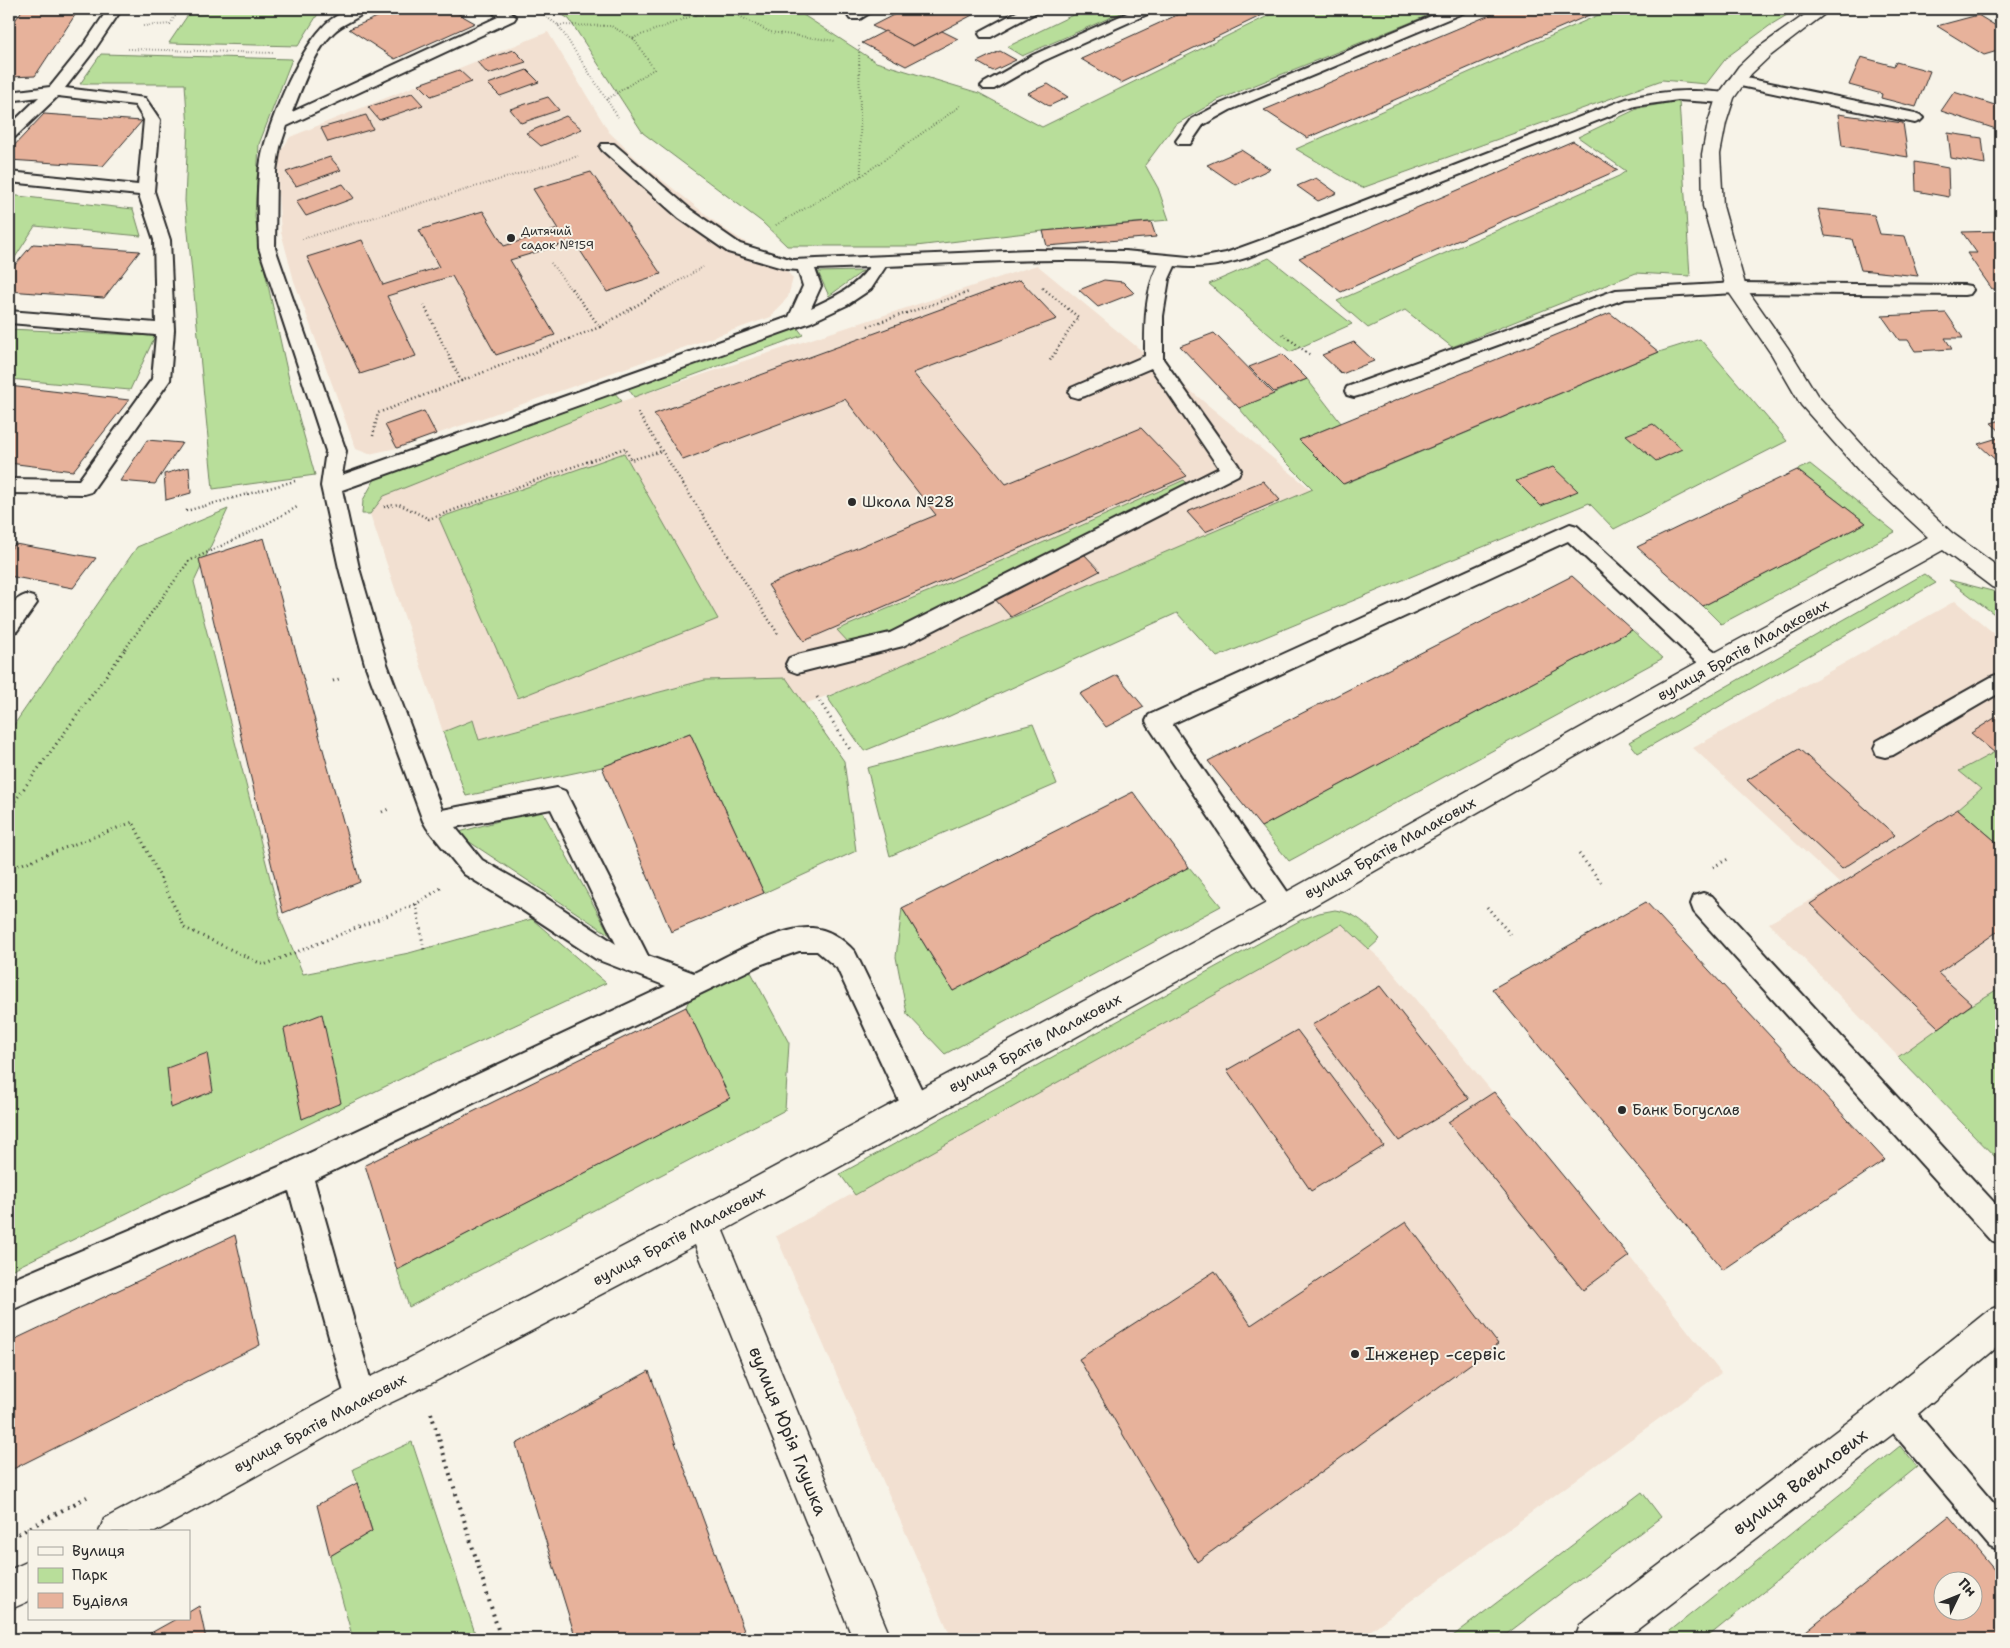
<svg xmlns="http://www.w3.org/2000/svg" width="2010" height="1648" font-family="'Shantell Sans',sans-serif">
	<rect width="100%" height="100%" fill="#f7f3e8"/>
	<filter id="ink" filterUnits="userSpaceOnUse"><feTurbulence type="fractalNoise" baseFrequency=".02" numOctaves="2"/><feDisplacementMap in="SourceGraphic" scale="10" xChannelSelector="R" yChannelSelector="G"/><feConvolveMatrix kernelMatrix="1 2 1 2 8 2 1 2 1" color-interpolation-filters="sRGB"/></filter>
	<g filter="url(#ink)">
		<g fill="#f2e0d1">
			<path d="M 548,32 L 609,132 L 641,163 L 723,228 L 753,247 L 770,253 L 793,278 L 788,297 L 771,317 L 397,448 L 369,454 L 356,449 L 294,281 L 281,232 L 278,193 L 279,154 L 290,137 Z"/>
			<path d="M 1037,265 L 1341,514 L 804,704 L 705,680 L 478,740 L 473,720 L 443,732 L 370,514 L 384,496 L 610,405 Z"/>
			<path d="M 1955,601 L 2001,639 L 2001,1163 L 1769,923 L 1840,884 L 1693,748 Z"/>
			<path d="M 1342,924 L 1386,964 L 1629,1256 L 1721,1373 L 1359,1639 L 952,1639 L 776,1236 Z"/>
		</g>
		<g fill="#b8de9a" stroke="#728462">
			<path d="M 192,9 L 321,9 L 298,46 L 169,43 Z"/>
			<path d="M 553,9 L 794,9 L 876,62 L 979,93 L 1042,127 L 1282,9 L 1444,9 L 1218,100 L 1175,125 L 1145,165 L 1158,188 L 1169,220 L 1043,231 L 916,246 L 787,246 L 762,222 L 643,133 L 569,19 Z"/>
			<path d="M 1085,9 L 1130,9 L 1022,56 L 1007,47 Z"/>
			<path d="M 1612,9 L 1797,9 L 1772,24 L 1727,57 L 1706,84 L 1662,80 L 1362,188 L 1296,149 Z"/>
			<path d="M 101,54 L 292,59 L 259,144 L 255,217 L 260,249 L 292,393 L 315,475 L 213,489 L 185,201 L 188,129 L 185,84 L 80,84 Z"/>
			<path d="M 1679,101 L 1690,276 L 1636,273 L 1452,347 L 1405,310 L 1368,328 L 1337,301 L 1619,176 L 1626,171 L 1578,137 L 1639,108 Z"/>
			<path d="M 9,195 L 133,209 L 141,236 L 35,226 L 9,267 Z"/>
			<path d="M 1269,258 L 1352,324 L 1290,352 L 1209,284 Z"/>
			<path d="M 863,271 L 829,296 L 818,272 Z"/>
			<path d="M 796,326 L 803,335 L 634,397 L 626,385 Z"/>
			<path d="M 9,329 L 155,336 L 130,390 L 9,379 Z"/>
			<path d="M 1700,339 L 1787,441 L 1614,529 L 1589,503 L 1217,657 L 1177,613 L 941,720 L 864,751 L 827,697 L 1313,489 L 1280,456 L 1239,408 L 1307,379 L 1341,423 L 1299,440 L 1344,484 L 1659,352 Z"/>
			<path d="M 611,389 L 622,401 L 384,496 L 370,514 L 362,514 L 363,500 L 375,479 L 454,446 Z"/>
			<path d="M 624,453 L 718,619 L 518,698 L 439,518 Z"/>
			<path d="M 1810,464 L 1895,532 L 1721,624 L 1703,606 L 1866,523 L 1797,470 Z"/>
			<path d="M 1184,480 L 1189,486 L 900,629 L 849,643 L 837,630 L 1015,555 Z"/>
			<path d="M 228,509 L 194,582 L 281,921 L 303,974 L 409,953 L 532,919 L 606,983 L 429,1065 L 9,1271 L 9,732 L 137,547 Z"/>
			<path d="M 1924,574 L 1936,583 L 1638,753 L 1629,742 Z"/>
			<path d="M 1949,580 L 1996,592 L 2001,596 L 2001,619 Z"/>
			<path d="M 1632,630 L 1663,658 L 1289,861 L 1261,827 Z"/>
			<path d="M 786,678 L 844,761 L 856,851 L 764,893 L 690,733 L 602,767 L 466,796 L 443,732 L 473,720 L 479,740 L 705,680 Z"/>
			<path d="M 1033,724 L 1057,784 L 890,856 L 867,768 Z"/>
			<path d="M 1995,752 L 2001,758 L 2001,846 L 1958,809 L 1981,789 L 1959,771 Z"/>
			<path d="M 541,809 L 610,935 L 456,833 Z"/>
			<path d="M 1189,867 L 1221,906 L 945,1054 L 907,1014 L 896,957 L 902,908 L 953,991 Z"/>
			<path d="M 1335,910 C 1357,913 1366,924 1380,939 L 1369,949 L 1342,924 L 855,1195 L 840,1174 L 1301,920 L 1319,913 Z"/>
			<path d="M 745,961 L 789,1043 L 785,1110 L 409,1307 L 397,1270 L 729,1098 L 686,1007 L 695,985 Z"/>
			<path d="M 2001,987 L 2001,1163 L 1898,1057 L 1967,1008 Z"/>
			<path d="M 412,1442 L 477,1639 L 353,1639 L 330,1556 L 372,1531 L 353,1469 Z"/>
			<path d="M 1900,1446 L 1917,1467 L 1705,1639 L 1660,1639 Z"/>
			<path d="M 1642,1492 L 1661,1517 L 1500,1639 L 1449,1639 Z"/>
		</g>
		<g fill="#e7b29b" stroke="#2b2b2b" fill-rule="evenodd">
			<path d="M 23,9 L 79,9 L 35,76 L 9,77 L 9,29 Z"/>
			<path d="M 396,9 L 450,9 L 475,23 L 395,59 L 349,29 Z"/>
			<path d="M 905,9 L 984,9 L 913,46 L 872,26 Z"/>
			<path d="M 1190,9 L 1275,9 L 1121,83 L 1081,59 Z"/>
			<path d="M 1504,9 L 1603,9 L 1307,138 L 1264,110 Z"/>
			<path d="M 1978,15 L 2001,29 L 2001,50 L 1984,55 L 1937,26 Z"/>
			<path d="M 885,31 L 913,46 L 942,31 L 958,39 L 906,66 L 862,43 Z"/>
			<path d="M 514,50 L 526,62 L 488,74 L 477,62 Z"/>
			<path d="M 1000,51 L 1016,60 L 993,71 L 977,62 Z"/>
			<path d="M 1861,57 L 1894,66 L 1896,62 L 1930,71 L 1916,107 L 1881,98 L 1882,94 L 1849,85 Z"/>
			<path d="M 459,70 L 472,82 L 431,96 L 419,84 Z"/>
			<path d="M 527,70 L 539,82 L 500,96 L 488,84 Z"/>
			<path d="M 1048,84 L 1068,97 L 1049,106 L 1028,93 Z"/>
			<path d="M 1954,92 L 2001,107 L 2001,122 L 1996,129 L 1941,111 Z"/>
			<path d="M 412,93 L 423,105 L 379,120 L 368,107 Z"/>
			<path d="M 548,97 L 559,110 L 521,123 L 510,109 Z"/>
			<path d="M 44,114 L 142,121 L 103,166 L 9,160 L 9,151 Z"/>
			<path d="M 1838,114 L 1903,123 L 1908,157 L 1842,146 Z"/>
			<path d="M 366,115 L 373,129 L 328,142 L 321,128 Z"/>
			<path d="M 566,116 L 582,129 L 541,146 L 526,133 Z"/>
			<path d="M 1948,133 L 1982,138 L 1985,164 L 1951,158 Z"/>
			<path d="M 1573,141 L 1618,170 L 1341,292 L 1299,258 Z"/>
			<path d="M 1241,150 L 1270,169 L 1236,185 L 1207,165 Z"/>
			<path d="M 330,157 L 341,170 L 296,186 L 286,172 Z"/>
			<path d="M 1915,162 L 1948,168 L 1949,197 L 1916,191 Z"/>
			<path d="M 591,172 L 661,274 L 607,292 L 574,241 L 510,260 L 555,335 L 496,355 L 452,276 L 387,296 L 416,356 L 360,374 L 307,257 L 362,240 L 383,285 L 439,267 L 419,230 L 483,211 L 504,246 L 558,229 L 533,189 Z"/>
			<path d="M 1316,178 L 1337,193 L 1318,201 L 1297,186 Z"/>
			<path d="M 343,184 L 354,198 L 306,216 L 296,201 Z"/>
			<path d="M 1818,209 L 1874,215 L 1880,234 L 1905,236 L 1918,276 L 1861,270 L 1852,239 L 1825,236 Z"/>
			<path d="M 1151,222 L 1156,237 L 1047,246 L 1043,231 Z"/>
			<path d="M 2001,231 L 2001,289 L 1992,289 L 1967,253 L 1977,253 L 1962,232 Z"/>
			<path d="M 33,244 L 140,251 L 104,298 L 9,291 L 9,272 Z"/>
			<path d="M 1020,280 L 1057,319 L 913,373 L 1006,484 L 1141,428 L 1187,476 L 804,641 L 768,585 L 936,515 L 845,399 L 683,460 L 654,414 Z"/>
			<path d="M 1104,280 L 1123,282 L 1134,293 L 1098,307 L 1079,290 Z"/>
			<path d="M 1610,313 L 1659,352 L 1343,484 L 1299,440 Z"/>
			<path d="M 1946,313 L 1963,338 L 1945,338 L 1952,349 L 1915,351 L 1908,340 L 1899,340 L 1882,316 Z"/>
			<path d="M 1214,333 L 1274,394 L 1239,408 L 1180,346 Z"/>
			<path d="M 1354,342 L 1374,361 L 1342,374 L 1322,355 Z"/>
			<path d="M 1282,354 L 1307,379 L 1274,392 L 1249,367 Z"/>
			<path d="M 9,386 L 129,400 L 73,471 L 9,463 Z"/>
			<path d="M 424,411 L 436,434 L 397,448 L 385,425 Z"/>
			<path d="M 2001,420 L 2001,432 L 1991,423 Z"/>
			<path d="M 1653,424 L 1682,449 L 1656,461 L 1626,435 Z"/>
			<path d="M 2001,437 L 2001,465 L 1978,444 Z"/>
			<path d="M 147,440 L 182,443 L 155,484 L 120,481 Z"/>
			<path d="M 189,467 L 191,493 L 166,500 L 164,474 Z"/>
			<path d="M 1553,467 L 1578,491 L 1541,506 L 1516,481 Z"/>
			<path d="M 1797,470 L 1866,523 L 1703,606 L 1637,547 Z"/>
			<path d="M 1263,481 L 1280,500 L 1205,532 L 1187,512 Z"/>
			<path d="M 264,538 L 360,882 L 283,913 L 199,559 Z"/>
			<path d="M 15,544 L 96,558 L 73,588 L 9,576 L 9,551 Z"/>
			<path d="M 1082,552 L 1100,571 L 1011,617 L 993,597 Z"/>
			<path d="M 1572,576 L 1632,630 L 1261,827 L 1208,761 Z"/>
			<path d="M 1117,675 L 1144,707 L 1106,727 L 1080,694 Z"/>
			<path d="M 2001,714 L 2001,758 L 1971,733 Z"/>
			<path d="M 690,733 L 764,893 L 671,932 L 602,767 Z"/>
			<path d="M 1799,749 L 1895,835 L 1842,869 L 1747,780 Z"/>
			<path d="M 1133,792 L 1189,867 L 953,991 L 902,908 Z"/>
			<path d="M 1958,809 L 2001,846 L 2001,929 L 1938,973 L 1972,1004 L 1939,1028 L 1810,904 Z"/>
			<path d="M 1646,902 L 1885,1160 L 1723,1270 L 1492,989 Z"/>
			<path d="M 1380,986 L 1469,1099 L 1399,1141 L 1312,1025 Z"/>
			<path d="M 686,1007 L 730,1098 L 397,1270 L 365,1165 Z"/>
			<path d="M 322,1014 L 341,1103 L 302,1119 L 284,1029 Z"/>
			<path d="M 1297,1030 L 1384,1146 L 1311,1191 L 1227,1070 Z"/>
			<path d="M 207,1053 L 213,1091 L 171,1108 L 167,1068 Z"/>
			<path d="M 1494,1092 L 1629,1256 L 1583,1290 L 1448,1122 Z"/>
			<path d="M 1406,1222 L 1498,1344 L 1197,1562 L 1079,1359 L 1215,1271 L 1251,1325 Z"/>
			<path d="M 235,1235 L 260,1345 L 9,1471 L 9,1342 Z"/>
			<path d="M 649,1371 L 747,1639 L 576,1639 L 516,1444 Z"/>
			<path d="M 357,1483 L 372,1531 L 330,1556 L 317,1505 Z"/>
			<path d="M 1949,1516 L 2001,1578 L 2001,1639 L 1796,1639 ZM 1942,1580 L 1972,1580 L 1972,1610 L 1942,1610 Z"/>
			<path d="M 199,1606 L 206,1639 L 140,1639 L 176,1619 L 189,1619 L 189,1612 Z"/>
		</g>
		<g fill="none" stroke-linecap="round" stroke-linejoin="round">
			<defs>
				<g id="lane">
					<path d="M 108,9 L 122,9 L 93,52 L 65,88 L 145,98 L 160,120 L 154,191 L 170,240 L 174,330 L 170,380 L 91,492 L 84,494 L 9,493 L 9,479 L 79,480 L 152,379 L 156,335 L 9,323 L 9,311 L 156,323 L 154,240 L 139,195 L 9,182 L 9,172 L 138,185 L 144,120 L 135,105 L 58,96 L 15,137 L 9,139 L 9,126 L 39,97 L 9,101 L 9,92 L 50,87 L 83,46 Z"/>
					<path d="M 350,9 L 368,9 C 361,18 342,23 333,33 C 313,53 303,86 292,112 L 498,17 L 489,9 L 506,9 L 516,17 L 514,20 L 287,126 L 280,147 L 276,171 L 275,248 L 346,451 L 342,475 L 789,317 L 803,286 L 798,270 L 786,269 L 728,252 L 679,218 L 602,150 L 600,147 L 602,144 L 614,144 L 691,210 L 740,244 L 793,260 L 1030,250 L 1125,251 L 1199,258 L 1226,253 L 1281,233 L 1626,99 C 1659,91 1691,89 1725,93 L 1730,95 L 1733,98 L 1730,101 L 1725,103 L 1678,100 L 1635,106 L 1249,257 C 1222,265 1205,269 1175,266 L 1169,279 L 1163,316 L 1163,359 L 1238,465 L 1241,470 L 1238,475 L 903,646 L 797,673 L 789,670 L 786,664 L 789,658 L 797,655 L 890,633 L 1219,468 L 1151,368 L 1085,396 L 1078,398 L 1071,396 L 1069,392 L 1071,388 L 1145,356 C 1145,325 1144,293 1159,264 C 1068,256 977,262 886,266 L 871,289 L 847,305 L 811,322 L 342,490 L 359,568 L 387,664 L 442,810 L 557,788 L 565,791 L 648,956 L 694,973 C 724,958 779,926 812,928 C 829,929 844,940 855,952 L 930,1107 L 926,1116 L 916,1120 L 906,1116 L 837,968 L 817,951 L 799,951 L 762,964 L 314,1180 L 376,1399 L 372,1410 L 361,1414 L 350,1410 L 346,1399 L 289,1191 L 9,1311 L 9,1281 L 288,1163 L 666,986 L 596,959 L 513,904 L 464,874 L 427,828 L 423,821 L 365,664 L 339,568 L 321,486 L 326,451 L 259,248 C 258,219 256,189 261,160 C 268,123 297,55 322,28 C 329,19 340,14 350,9 ZM 869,267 C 854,289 834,297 811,308 L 821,286 L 815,269 ZM 551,809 L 616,944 L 531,888 L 482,860 L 455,827 Z"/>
					<path d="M 858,9 L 876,9 L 860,19 L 850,19 L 848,16 Z"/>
					<path d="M 1022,9 L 1039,9 L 1037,12 L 991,37 L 981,37 L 979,34 L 981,31 Z"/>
					<path d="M 1136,9 L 1154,9 L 1152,12 L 1043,61 L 994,89 L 984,89 L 981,86 L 984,83 L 1033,55 Z"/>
					<path d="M 1448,9 L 1467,9 L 1465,12 L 1230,110 L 1203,125 L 1190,144 L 1178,144 L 1176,141 L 1192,119 L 1220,104 Z"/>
					<path d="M 1736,76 L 1915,113 L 1920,115 L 1923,118 L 1920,121 L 1915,123 L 1731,84 L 1728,81 L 1731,78 Z"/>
					<path d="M 1736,283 L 1964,285 L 1970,286 L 1973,290 L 1970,294 L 1964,295 L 1736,293 L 1624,299 L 1361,395 L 1354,397 L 1347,395 L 1345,391 L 1347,387 L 1616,290 Z"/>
					<path d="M 1570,524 L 1577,526 L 1709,647 L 1724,658 L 1727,664 L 1724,670 C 1711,674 1704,667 1693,659 L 1568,541 L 1172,724 L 1293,900 L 1296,908 L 1293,916 L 1284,919 L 1275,916 L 1149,727 L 1146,721 L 1149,715 Z"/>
					<path d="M 26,595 L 33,597 L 37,603 L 17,631 L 9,633 C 9,617 7,601 26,595 Z"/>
					<path d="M 2001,673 L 2001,692 L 1893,755 L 1885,757 L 1877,755 L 1874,748 L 1877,741 L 1993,676 Z"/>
					<path d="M 1703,893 L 1712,896 L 2001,1210 L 2001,1245 L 1991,1241 L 1694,912 L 1691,904 L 1694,896 Z"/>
					<path d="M 1894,1395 L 1905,1399 L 2001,1512 L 2001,1552 L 1990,1547 L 1883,1421 L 1879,1410 L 1883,1399 Z"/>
				</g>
				<g id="street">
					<path d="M 1813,9 L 1831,9 L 1770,56 L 1751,74 L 1734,98 L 1726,123 L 1720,154 L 1723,206 L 1746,288 L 1788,348 L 1817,395 L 1884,469 L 1952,533 L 2001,569 L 2001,590 L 1992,587 L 1943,550 L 1725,671 L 1294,917 L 723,1231 L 891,1639 L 853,1639 L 695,1245 L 430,1384 L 373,1411 L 155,1532 L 99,1532 L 104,1519 L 349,1387 L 406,1360 L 728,1192 L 1274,899 L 1707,657 L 1928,537 L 1868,481 L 1801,405 L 1772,355 L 1726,288 L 1703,206 L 1702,154 L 1708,123 L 1716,98 L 1739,66 L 1758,48 Z"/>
					<path d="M 2001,1305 L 2001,1344 L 1907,1423 L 1625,1639 L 1575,1639 L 1580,1625 L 1881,1397 L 1989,1310 Z"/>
					<path d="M 29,1561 L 29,1601 L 9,1610 L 9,1570 Z"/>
				</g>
			</defs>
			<use href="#lane" stroke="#2b2b2b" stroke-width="4"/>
			<use href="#street" stroke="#2b2b2b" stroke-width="3"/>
			<g stroke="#2b2b2b" stroke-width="2" stroke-dasharray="0.5 2.5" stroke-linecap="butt">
				<path d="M 726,9 L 770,32 L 836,41"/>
				<path d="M 542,14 L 558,25 L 618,117"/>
				<path d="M 558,25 L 611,26 L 633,38 L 711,9"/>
				<path d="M 143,26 L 170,24 L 180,9"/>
				<path d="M 859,46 L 861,176"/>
				<path d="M 128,49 L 274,53"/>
				<path d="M 606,100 L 654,69 L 633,38"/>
				<path d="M 776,225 L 861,176 L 962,105"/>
				<path d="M 302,239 L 578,156"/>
				<path d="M 551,263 L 571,290"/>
				<path d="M 1042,288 L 1044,290"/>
				<path d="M 664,290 L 703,267"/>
			</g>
			<g stroke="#2b2b2b" stroke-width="2.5" stroke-dasharray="1 3" stroke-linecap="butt">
				<path d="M 1043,288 L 1078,317 L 1049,362"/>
				<path d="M 868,326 L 969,292"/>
				<path d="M 600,327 L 666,288"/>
				<path d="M 1283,334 L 1310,355"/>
				<path d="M 461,381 L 600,327 L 571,288"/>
				<path d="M 638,413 L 778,634"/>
				<path d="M 373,436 L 378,413 L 461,381 L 424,305"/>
				<path d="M 384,507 L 399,504 L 429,519 L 625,448 L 631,460 L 662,451"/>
				<path d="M 186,511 L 295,481"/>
				<path d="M 125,649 L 189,561 L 255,530 L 299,506"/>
			</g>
			<g stroke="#2b2b2b" stroke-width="3" stroke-dasharray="1 4" stroke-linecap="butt">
				<path d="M 333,681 L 342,678"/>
				<path d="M 817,697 L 851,751"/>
				<path d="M 9,809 L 126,648"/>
				<path d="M 382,812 L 391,808"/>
				<path d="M 1579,854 L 1601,882"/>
				<path d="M 1713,867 L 1730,858"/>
				<path d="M 9,869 L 133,822 L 185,928 L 264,965 L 416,904 L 441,888"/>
				<path d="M 416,904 L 424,950"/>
				<path d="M 1487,907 L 1510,934"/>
			</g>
			<g stroke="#2b2b2b" stroke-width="4" stroke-dasharray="2 5" stroke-linecap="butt">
				<path d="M 431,1413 L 501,1639"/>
				<path d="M 18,1534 L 87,1497"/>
			</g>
			<use href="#lane" fill="#f7f3e8" fill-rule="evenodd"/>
			<use href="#street" fill="#f7f3e8" fill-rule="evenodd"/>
		</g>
	</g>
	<g fill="#2b2b2b" stroke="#f7f3e8" stroke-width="2">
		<circle cx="511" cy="238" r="5"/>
		<circle cx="852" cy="502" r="5"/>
		<circle cx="1622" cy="1110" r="5"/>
		<circle cx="1355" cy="1354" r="5"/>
	</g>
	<g text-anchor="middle" stroke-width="4" stroke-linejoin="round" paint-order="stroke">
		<g font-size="12" fill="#2b2b2b" stroke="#f7f3e8" text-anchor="start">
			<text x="521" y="235">Дитячий<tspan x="521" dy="14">садок №159</tspan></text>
		</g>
		<g font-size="15" fill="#2b2b2b" stroke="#f7f3e8" text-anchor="start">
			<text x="862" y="507">Школа №28</text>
			<text x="1632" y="1115">Банк Богуслав</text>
		</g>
		<g font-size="15" fill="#2b2b2b" stroke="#f7f3e8">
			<text transform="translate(1743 650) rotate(-29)" y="5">вулиця Братів Малакових</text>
			<text transform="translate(1390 848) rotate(-29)" y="5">вулиця Братів Малакових</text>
			<text transform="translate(1035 1043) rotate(-28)" y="5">вулиця Братів Малакових</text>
			<text transform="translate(679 1236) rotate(-28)" y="5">вулиця Братів Малакових</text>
			<text transform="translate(320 1423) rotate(-28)" y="5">вулиця Братів Малакових</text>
		</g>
		<g font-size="18" fill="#2b2b2b" stroke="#f7f3e8" text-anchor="start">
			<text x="1365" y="1360">Інженер -сервіс</text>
		</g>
		<g font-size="18" fill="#2b2b2b" stroke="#f7f3e8">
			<text transform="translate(788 1431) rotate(68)" y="6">вулиця Юрія Глушка</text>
			<text transform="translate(1800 1482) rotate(-37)" y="6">вулиця Вавилових</text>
		</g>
	</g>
	<rect width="2010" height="1648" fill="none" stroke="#f7f3e8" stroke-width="30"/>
	<rect x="15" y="15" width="1980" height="1618" fill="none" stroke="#2b2b2b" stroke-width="2" filter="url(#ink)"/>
	<rect x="28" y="1530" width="162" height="90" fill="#f7f3e8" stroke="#a5a39c"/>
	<rect x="38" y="1547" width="25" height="8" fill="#f7f3e8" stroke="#a5a39c"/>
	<text x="72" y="1556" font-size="15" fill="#2b2b2b">Вулиця</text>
	<rect x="38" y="1568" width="25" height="15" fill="#b8de9a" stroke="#a5a39c"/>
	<text x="72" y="1580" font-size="15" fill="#2b2b2b">Парк</text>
	<rect x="38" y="1593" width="25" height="15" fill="#e7b29b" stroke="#a5a39c"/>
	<text x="72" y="1606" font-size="15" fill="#2b2b2b">Будівля</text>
	<g transform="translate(1958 1596) rotate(47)"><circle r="24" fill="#f7f3e8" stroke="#a5a39c"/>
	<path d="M0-4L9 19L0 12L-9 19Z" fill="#2b2b2b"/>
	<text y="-8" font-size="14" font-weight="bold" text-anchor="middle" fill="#2b2b2b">Пн</text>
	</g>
</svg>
